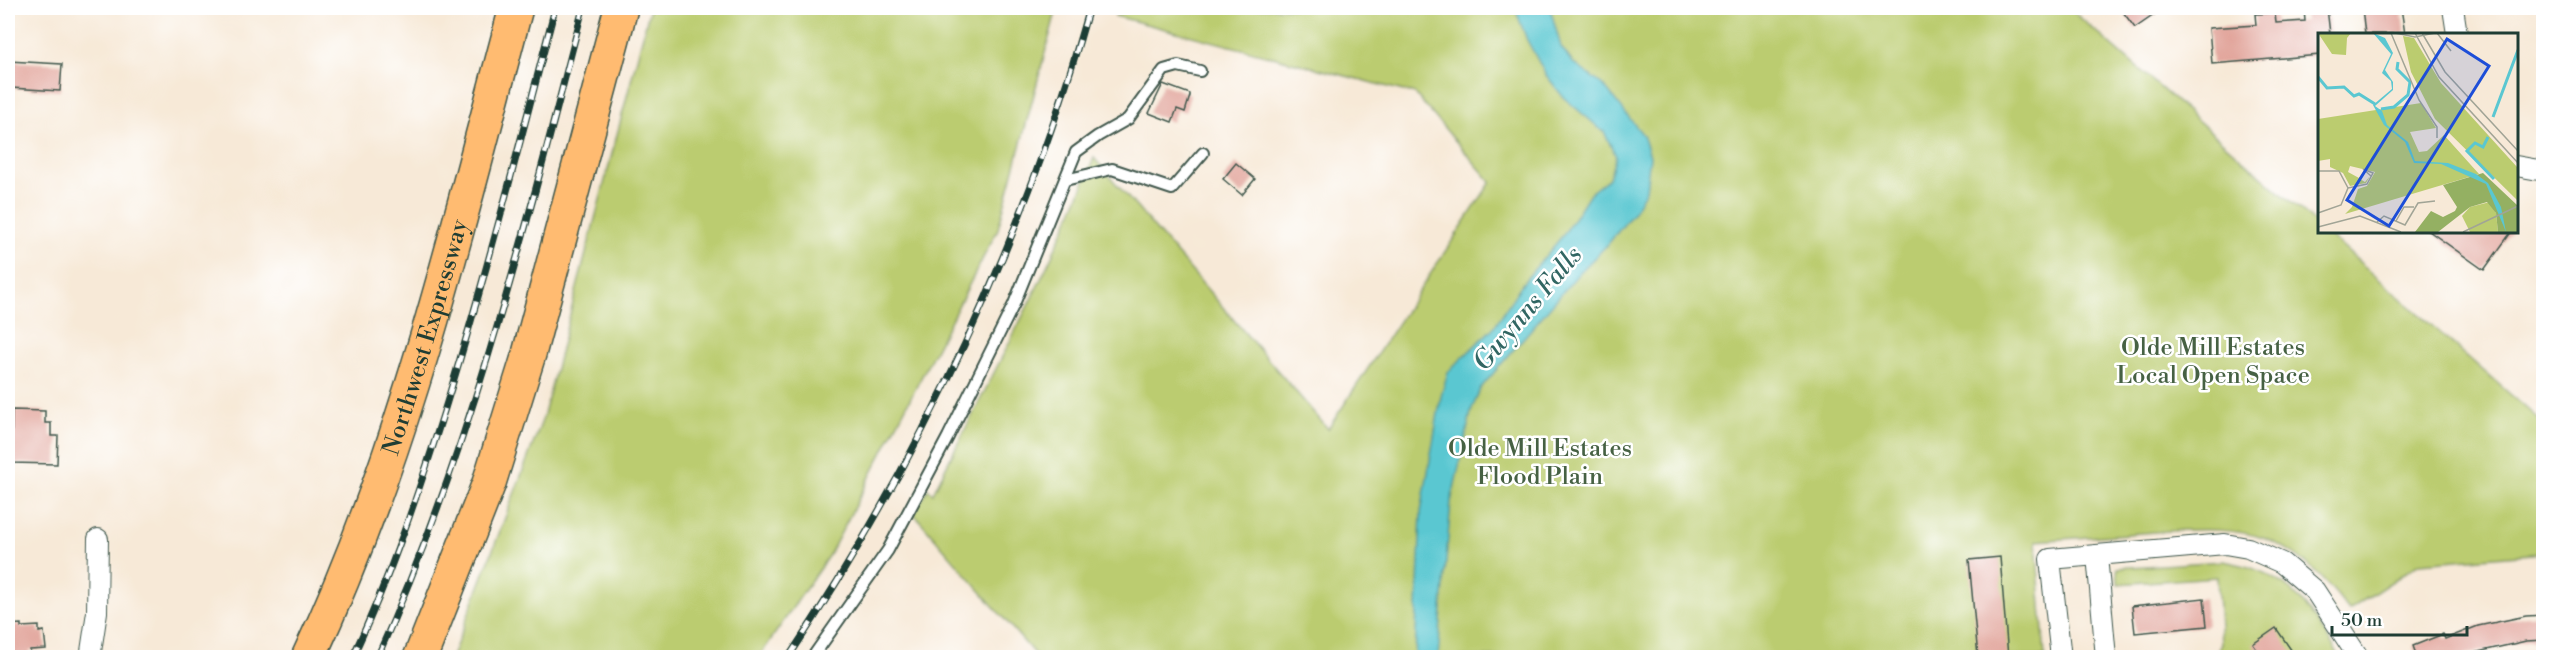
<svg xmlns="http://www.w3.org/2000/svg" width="2551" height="665" font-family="'Libre Bodoni',serif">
	<rect width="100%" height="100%" fill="#fff"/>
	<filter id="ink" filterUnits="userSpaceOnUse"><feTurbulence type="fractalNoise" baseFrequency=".0167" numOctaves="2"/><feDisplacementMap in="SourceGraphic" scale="12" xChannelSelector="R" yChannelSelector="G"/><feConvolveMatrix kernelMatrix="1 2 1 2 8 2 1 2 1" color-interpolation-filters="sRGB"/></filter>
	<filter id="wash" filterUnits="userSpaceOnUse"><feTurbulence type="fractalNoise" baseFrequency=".008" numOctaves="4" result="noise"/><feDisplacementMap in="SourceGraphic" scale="24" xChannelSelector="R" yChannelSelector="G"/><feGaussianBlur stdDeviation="1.35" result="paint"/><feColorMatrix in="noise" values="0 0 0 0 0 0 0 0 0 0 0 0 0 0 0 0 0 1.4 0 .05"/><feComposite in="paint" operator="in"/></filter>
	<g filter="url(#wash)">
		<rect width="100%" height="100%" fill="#f7e9d7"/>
		<g fill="#bbcc6f" stroke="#6d8452" stroke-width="1.5">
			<path d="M 650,8 L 1057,8 L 998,229 L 831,552 L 759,657 L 452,657 L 543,418 Z"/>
			<path d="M 1118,8 L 2069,8 L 2320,227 L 2320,231 L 2324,231 L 2543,423 L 2543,553 L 2420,563 L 2349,610 C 2289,531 2250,525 2155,532 C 2115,535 2076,538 2036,541 L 2045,657 L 1037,657 L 914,514 L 928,489 L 933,493 C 988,381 1049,274 1094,158 L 1328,429 L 1491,182 L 1415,94 L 1115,16 Z"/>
			<path d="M 2223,561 C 2291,572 2305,604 2340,657 L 2214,657 L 2221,643 L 2217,577 L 2118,584 L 2117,568 Z"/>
		</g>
		<path fill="#5ac7d1" stroke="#3c8282" stroke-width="1.5" d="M 1515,8 L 1550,8 L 1561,47 L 1572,62 L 1604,86 L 1643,135 L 1650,156 L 1646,190 L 1633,213 L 1608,244 L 1579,273 L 1480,389 L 1471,412 L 1451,502 L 1438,657 L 1415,657 L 1421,512 L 1441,396 L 1448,372 L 1494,327 L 1522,284 L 1564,234 L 1590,193 L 1609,178 L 1616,156 L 1604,132 L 1564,98 L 1546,75 L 1527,40 Z"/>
		<g id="blocks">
			<g fill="#e2a69c">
				<path d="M 2120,8 L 2164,8 L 2135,28 Z"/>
				<path d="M 2327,8 L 2330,34 L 2320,34 L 2320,55 L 2212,64 L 2209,28 L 2256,25 L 2255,14 L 2275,13 L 2276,23 L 2305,21 L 2304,10 Z"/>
				<path d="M 2362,8 L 2401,8 L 2405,34 L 2365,34 Z"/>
				<path d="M 8,61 L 62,64 L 60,91 L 11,88 L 12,86 L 8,85 Z"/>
				<path d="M 1163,84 L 1190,94 L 1190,96 L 1185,112 L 1177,109 L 1172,122 L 1149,113 Z"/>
				<path d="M 1236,163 L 1255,179 L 1242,195 L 1223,179 Z"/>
				<path d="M 2429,231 L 2512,231 L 2484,270 Z"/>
				<path d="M 12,410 L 45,411 L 45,423 L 51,423 L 51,436 L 58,436 L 57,464 L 11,463 Z"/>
				<path d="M 2000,557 L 2008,657 L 1978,657 L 1969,560 Z"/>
				<path d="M 2204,598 L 2207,626 L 2135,633 L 2132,606 Z"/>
				<path d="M 2544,615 L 2544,640 L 2526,641 L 2456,657 L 2417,657 L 2413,646 L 2443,634 L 2445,639 L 2478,626 L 2526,616 Z"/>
				<path d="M 21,624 L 21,627 L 39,626 L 39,632 L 44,631 L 46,649 L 30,650 L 30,655 L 8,657 L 8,625 Z"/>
				<path d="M 2276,628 L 2296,657 L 2262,657 L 2253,644 Z"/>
			</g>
		</g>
	</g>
	<g filter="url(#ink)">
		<use href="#blocks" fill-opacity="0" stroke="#3f574c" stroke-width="1.5"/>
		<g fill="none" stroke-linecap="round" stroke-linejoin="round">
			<defs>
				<g id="lane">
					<path d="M 1065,180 L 1112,169 L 1172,189 L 1203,153"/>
					<path d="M 812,658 L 888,550 L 948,437 L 1014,304 L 1076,152 L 1098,136 L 1128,119 L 1164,70 L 1178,66 L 1200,71"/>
				</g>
				<g id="street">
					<path d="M 2453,8 L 2457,34"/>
					<path d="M 2516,166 L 2544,171"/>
					<path d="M 2097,555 L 2106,658"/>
					<path d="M 90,658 L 97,612 L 98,539"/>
					<path d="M 2061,658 L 2050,559 L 2225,544 L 2248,548 L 2282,563 L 2315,591 L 2359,658"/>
				</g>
				<g id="highway">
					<path id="s1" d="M 308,658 C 406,450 457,228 516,8"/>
					<path d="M 420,658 L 489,483 L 529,354 L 621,8"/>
				</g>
			</defs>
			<use href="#lane" stroke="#3f574c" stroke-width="14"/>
			<use href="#street" stroke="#3f574c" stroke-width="22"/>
			<use href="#highway" stroke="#3f574c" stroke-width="36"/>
			<use href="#lane" stroke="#fff" stroke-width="10"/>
			<use href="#street" stroke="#fff" stroke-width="20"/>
			<use href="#highway" stroke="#ffbb71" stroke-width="33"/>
			<defs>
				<g id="rail">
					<path d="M 352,658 C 391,576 420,488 447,402 C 487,272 521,139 555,8"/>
					<path d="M 377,658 C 471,449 526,228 583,8"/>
					<path d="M 788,658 C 921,459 1025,238 1089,8"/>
				</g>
			</defs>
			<use href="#rail" stroke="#1f3d34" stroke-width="7"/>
			<use href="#rail" stroke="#fff" stroke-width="4.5" stroke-dasharray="14" stroke-linecap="butt"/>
		</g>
	</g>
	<g text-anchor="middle" stroke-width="5" stroke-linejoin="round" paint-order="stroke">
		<g font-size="24" fill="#1f3d34" stroke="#fff">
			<text dy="8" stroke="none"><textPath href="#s1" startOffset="342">Northwest Expressway</textPath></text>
		</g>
		<g font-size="24" fill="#466143" stroke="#fff">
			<text x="2213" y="355">Olde Mill Estates<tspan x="2213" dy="28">Local Open Space</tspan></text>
			<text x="1540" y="456">Olde Mill Estates<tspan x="1540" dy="28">Flood Plain</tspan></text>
		</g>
		<g font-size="26" font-style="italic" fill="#316663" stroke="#fff">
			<text transform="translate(1527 308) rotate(-50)" y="9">Gwynns Falls</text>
		</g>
	</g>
	<g transform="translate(2318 33)">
		<rect width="200" height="200" fill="#f7e9d7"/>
		<path d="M 0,0 L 33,0 L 29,5 L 28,22 L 14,21 ZM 85,3 L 96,5 L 123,50 L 199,134 L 199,167 L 117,86 L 93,39 ZM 103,70 L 118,95 L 92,99 L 101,119 L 109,118 L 126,102 L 161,141 L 27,181 L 34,174 L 40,156 L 49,153 L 57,139 L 32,133 L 30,139 L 41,145 L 45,140 L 42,146 L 47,149 L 52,143 L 48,150 L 32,153 L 25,140 L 12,134 L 12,126 L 0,128 L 0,86 ZM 172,169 L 178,180 L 180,199 L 152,199 L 144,183 L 152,174 Z" fill="#bbcc6f"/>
		<path d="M 165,140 L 199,172 L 199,199 L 180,199 L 178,180 L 169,169 L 152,174 L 120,199 L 97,199 L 113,178 L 125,184 L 137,178 L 139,174 L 125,152 Z" fill="#94b062"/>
		<path d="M 55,0 L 67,5 L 75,20 L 67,37 L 75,49 L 75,57 L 57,73 L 64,78 L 69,92 L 90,109 L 97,128 L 130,130 L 158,141 L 170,150 L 183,174 L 188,199 L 168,151 L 123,131 L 96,130 L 87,109 L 66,92 L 55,72 L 74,56 L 73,48 L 64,40 L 73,21 Z" fill="#5ac7d1"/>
		<path fill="none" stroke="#5ac7d1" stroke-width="3" d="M 0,44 L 9,55 L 26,54 L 36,63 L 41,61 L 57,71M 63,76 L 76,74 L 90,62 L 92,49 L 79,36 L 80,29M 175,84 L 200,17M 170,104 L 165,114 L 157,110 L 149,118 L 176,146"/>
		<path fill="none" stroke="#a1a496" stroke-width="1.5" d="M 73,0 L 101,67 L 119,94 L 119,105M 77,0 L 97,4 L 117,0M 97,0 L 121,44 L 200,130M 104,0 L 127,39 L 200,118M 119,0 L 133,18M 0,138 L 21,138 L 30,155 L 23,172 L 0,180M 30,155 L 49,151 L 55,140 L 45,136 L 53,143M 78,188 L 86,174 L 96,174M 59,189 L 66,183 L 87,192 L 100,170 L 117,168M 0,194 L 42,183 L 83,199M 145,199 L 200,173"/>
		<path fill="#1d4ed8" fill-opacity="0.15" stroke="#1d4ed8" stroke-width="3" d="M 129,6 L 171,33 L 71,193 L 29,167 Z"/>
		<rect width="200" height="200" fill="none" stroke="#1f3d34" stroke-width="3"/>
	</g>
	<rect width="2551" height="665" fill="none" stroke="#fff" stroke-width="30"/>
	<path d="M2332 626v9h135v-9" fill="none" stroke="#1f3d34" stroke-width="3"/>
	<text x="2341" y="626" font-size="18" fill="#1f3d34" stroke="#ffffff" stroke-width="4.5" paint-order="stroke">50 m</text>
</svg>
